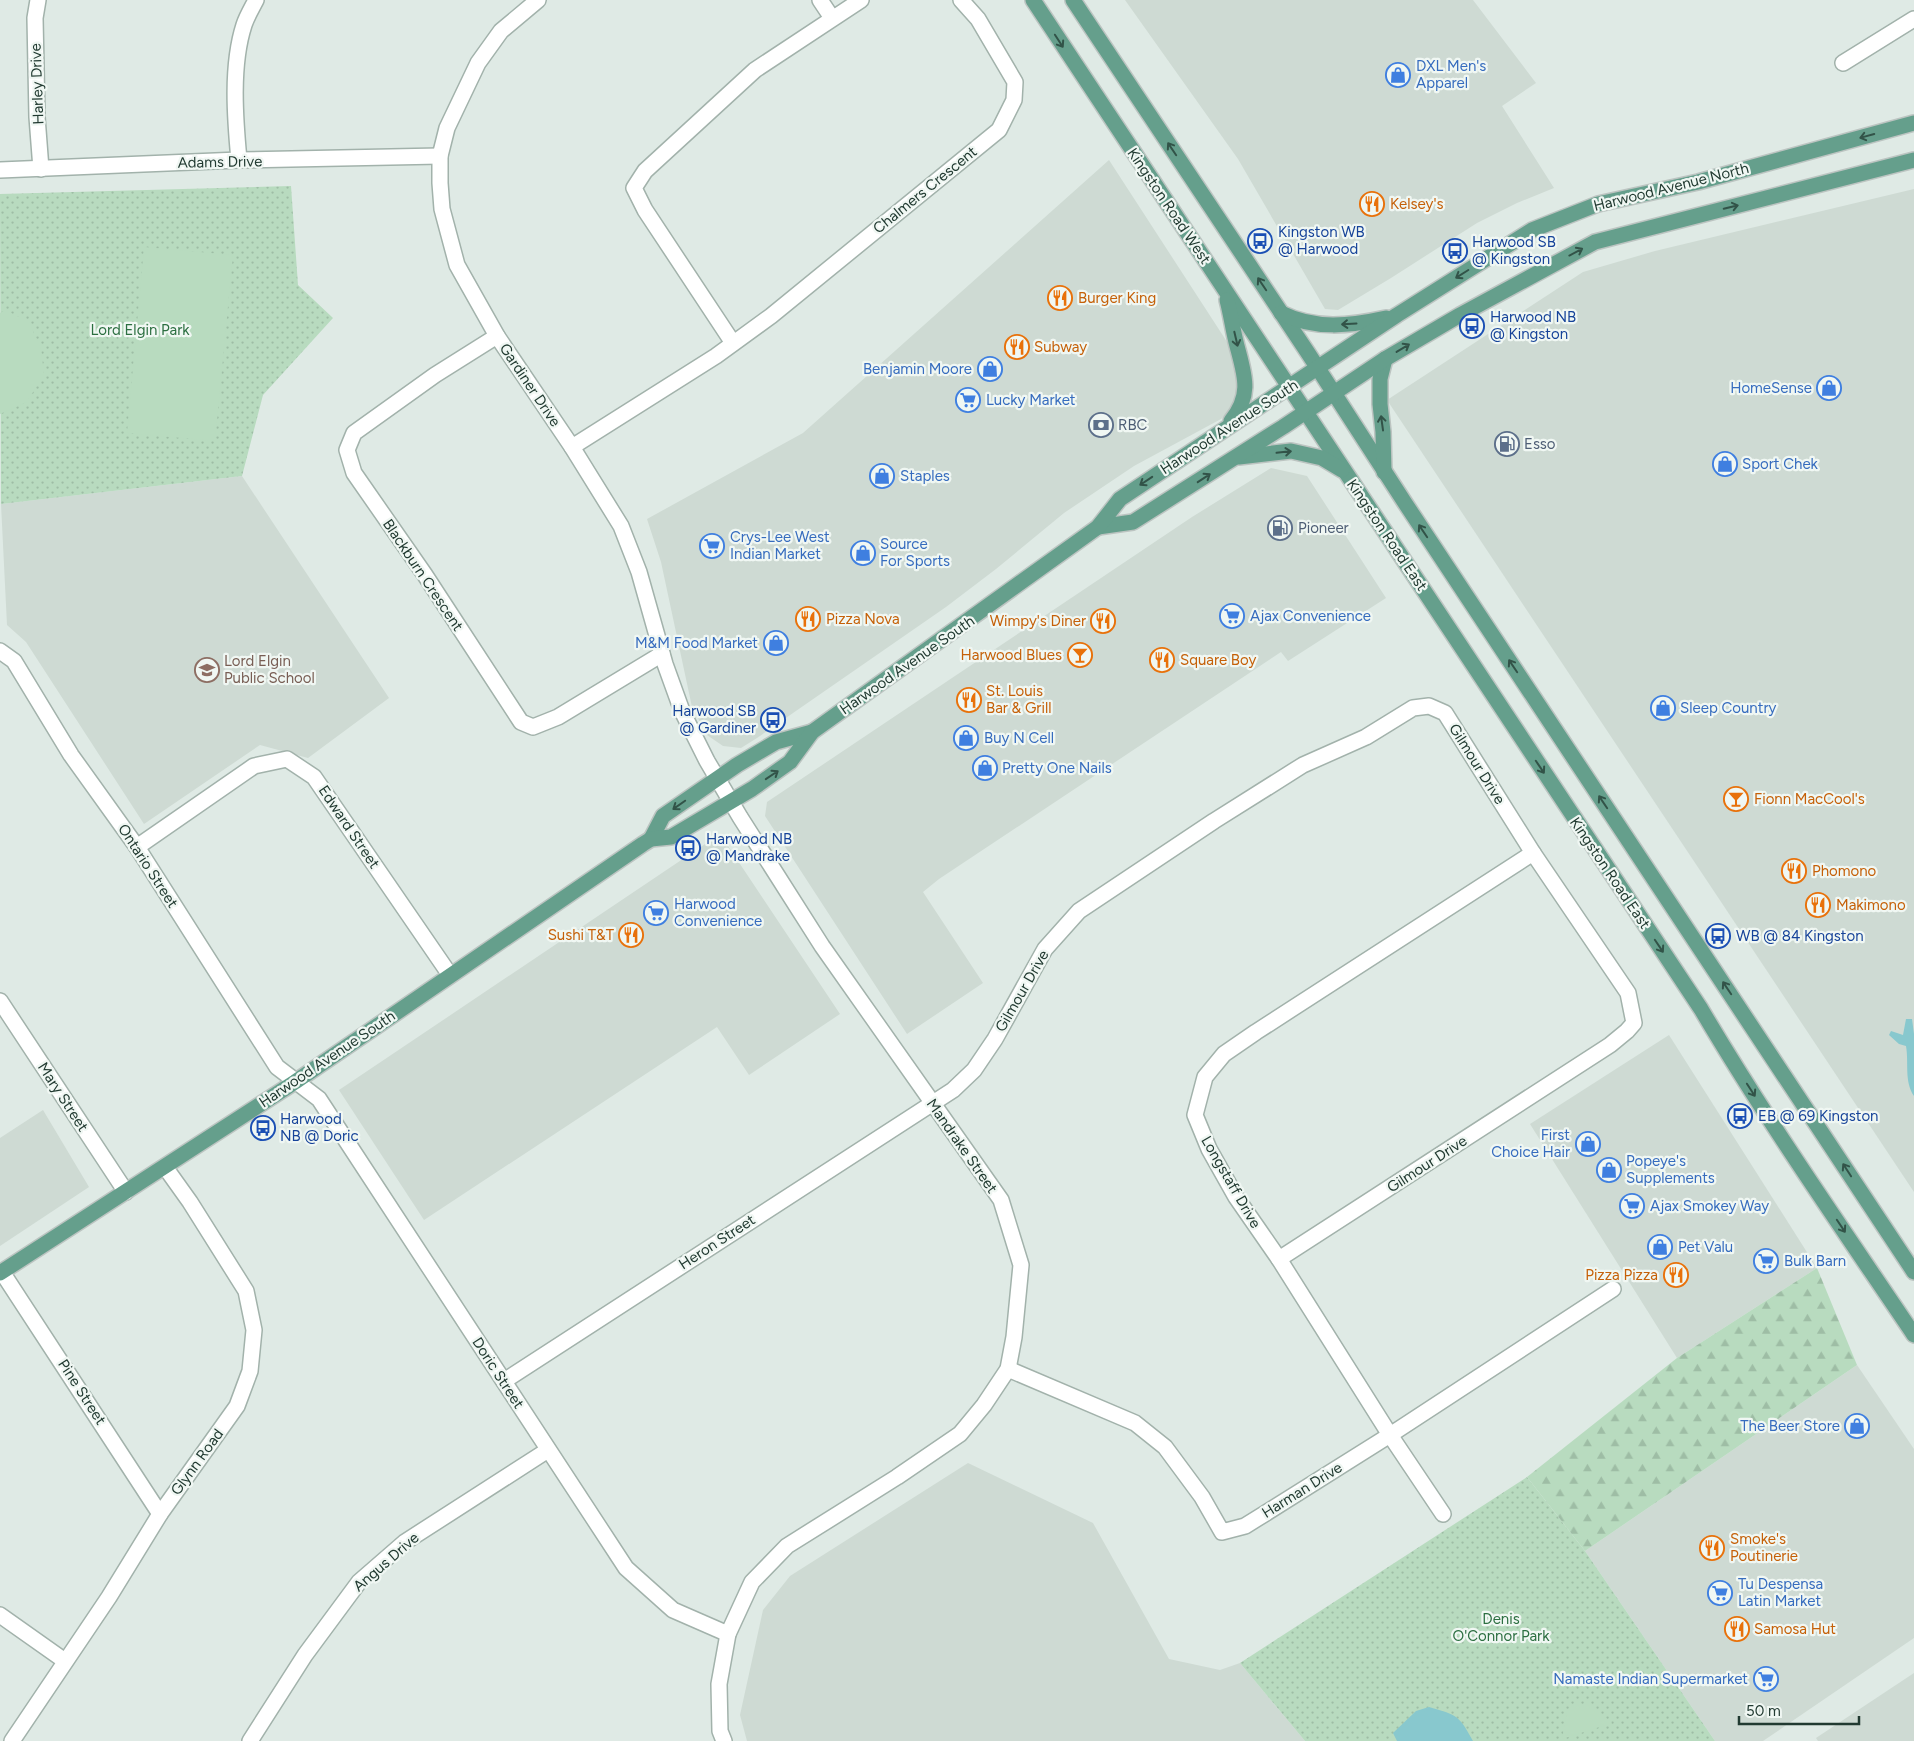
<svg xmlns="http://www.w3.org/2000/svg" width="1914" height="1741" font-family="Figtree,sans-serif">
	<defs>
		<pattern id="grass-dots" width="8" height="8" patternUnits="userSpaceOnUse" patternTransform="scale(1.25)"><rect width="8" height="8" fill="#b8dbbf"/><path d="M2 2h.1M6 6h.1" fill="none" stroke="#9ebda5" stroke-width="1.8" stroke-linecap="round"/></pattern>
		<pattern id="forest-firs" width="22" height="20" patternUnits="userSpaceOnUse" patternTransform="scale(1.25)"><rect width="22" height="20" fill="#b8dbbf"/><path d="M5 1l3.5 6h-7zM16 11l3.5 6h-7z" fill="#9ebda5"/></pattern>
	</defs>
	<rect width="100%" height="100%" fill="#dfeae5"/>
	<g fill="#cedad3">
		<path d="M 1125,0 L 1473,0 L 1536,83 L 1502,106 L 1554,188 L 1517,203 L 1477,223 L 1391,278 L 1338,310 L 1325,309 L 1238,159 Z"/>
		<path d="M 1109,160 L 1231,348 L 1235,361 L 1238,391 L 1232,409 L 1221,419 L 1134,466 L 1064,513 L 996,569 L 946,607 L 757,738 L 741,748 L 723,746 L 707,735 L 692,707 L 661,562 L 647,519 L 803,433 Z"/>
		<path d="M 1914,189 L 1914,1192 L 1387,400 L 1583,272 L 1655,251 Z"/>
		<path d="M 1271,468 L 1307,476 L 1386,598 L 1288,661 L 1281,652 L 939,879 L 923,892 L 983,983 L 907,1034 L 765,816 L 767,802 L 1192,517 Z"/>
		<path d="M 242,476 L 389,698 L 308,758 L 260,745 L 144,824 L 26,642 L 7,625 L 1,504 Z"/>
		<path d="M 720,834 L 840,1014 L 749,1075 L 717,1027 L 424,1220 L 339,1090 Z"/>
		<path d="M 1669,1035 L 1817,1268 L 1677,1358 L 1530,1124 Z"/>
		<path d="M 43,1110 L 89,1187 L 0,1246 L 0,1138 Z"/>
		<path d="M 1857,1365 L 1914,1449 L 1914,1638 L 1763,1741 L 1715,1741 L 1585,1551 Z"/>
		<path d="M 968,1463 L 1093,1523 L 1169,1659 L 1220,1670 L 1240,1663 L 1305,1741 L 747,1741 L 740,1715 L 763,1610 L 790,1576 Z"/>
		<path d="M 1914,1673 L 1914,1741 L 1818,1741 L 1816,1738 Z"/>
	</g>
	<g fill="url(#grass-dots)">
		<path d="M 291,186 L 298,285 L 333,318 L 263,395 L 242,476 L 1,504 L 0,194 Z"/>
		<path d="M 1527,1477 L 1585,1551 L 1715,1741 L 1305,1741 L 1240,1663 Z"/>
	</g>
	<path fill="url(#forest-firs)" d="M 1817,1268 L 1857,1365 L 1585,1551 L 1527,1477 L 1677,1358 Z"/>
	<g fill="#b8dbbf">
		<path d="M 144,247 L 233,255 L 215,441 L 127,433 Z"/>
		<path d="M 5,310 L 29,322 L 41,349 L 44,374 L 27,402 L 0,414 L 0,313 Z"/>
		<path d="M 1576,1705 L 1590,1705 L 1612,1723 L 1562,1739 L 1567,1711 Z"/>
	</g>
	<g fill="#88c8ce">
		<path d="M 1906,1019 L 1912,1019 L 1914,1034 L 1914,1096 C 1904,1081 1909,1063 1906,1046 L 1899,1044 L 1889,1035 L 1891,1031 L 1903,1035 Z"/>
		<path d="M 1429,1707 C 1457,1715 1459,1715 1473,1741 L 1397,1741 L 1393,1733 L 1416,1711 Z"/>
	</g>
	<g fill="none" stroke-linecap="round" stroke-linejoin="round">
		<defs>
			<g id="minor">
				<path d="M 38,0 L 35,18 L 37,117 L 41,169"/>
				<path d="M 538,0 L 501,31 L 478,63 L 447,128 L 440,156 L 440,183 L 442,209 L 457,265 L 497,336 L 572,447 L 621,526 L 639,572 L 665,664 L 682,711 L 707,761 L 740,817 L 822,946 L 1001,1200 L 1021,1265 L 1014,1337 L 1008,1369 L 984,1405 L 960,1434 L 897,1477 L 787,1546 L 752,1582 L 728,1634 L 719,1684 L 720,1731 L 724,1741"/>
				<path d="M 820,0 L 832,18"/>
				<path d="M 1843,63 L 1914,19"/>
				<path d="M 239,160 C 235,118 231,65 244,25 C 247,16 252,8 256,0"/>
				<path d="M 0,170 L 239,160 L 440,156"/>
				<path d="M 497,336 L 435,375 L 354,433 L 347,450 L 354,473 L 425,575 L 521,722 L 533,727 L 558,717 L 662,654"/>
				<path d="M 733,343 L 645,210 L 634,188 L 645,171 L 755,70 L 861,0"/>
				<path d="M 572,447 L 716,356 L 771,316 L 999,130 L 1014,100 L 1015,82 L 978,19 L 961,0"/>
				<path d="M 0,651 L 14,661 L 71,755 L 137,847 L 277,1067 L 319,1099 L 626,1568 L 673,1610 L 728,1634"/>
				<path d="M 137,847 L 254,766 L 287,759 L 314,777 L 450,975"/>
				<path d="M 0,1001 L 126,1192"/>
				<path d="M 2,1272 L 160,1514"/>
				<path d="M 1008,1369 L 1135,1423 L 1165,1447 L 1202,1497 L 1222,1532 L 1245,1526 L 1266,1513 L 1390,1435 L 1613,1289"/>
				<path d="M 504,1381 L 953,1090 L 974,1070 L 995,1039 L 1045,949 L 1079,911 L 1214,821 L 1303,765 L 1366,737 L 1413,708 L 1429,706 L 1445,713 L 1533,853 L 1628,993 L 1634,1023 L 1627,1031 L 1610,1045 L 1279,1259"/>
				<path d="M 1443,1514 L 1390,1435 L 1279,1259 L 1236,1197 L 1209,1149 L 1195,1115 L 1205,1077 L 1224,1054 L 1256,1032 L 1533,853"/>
				<path d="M 0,1615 L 65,1661"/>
				<path d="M 12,1741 L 109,1597 L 160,1514 L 237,1406 L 250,1371 L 254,1330 L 246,1291 L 190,1202 L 165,1167"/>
				<path d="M 250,1741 L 305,1655 L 359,1582 L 405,1542 L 548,1450"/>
			</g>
			<g id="major">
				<path d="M 1033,0 L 1701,1009 C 1767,1121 1842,1228 1914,1335"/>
				<path d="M 1073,0 L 1308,353 L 1405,503 L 1914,1272"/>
				<path d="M 1227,300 C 1231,315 1233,331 1237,346 C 1245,376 1252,395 1231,421"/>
				<path d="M 1281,313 C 1315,330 1350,326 1386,318"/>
				<path d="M 1239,457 L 1291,451 L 1322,458 L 1342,470"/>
				<path d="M 1384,472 L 1383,432 L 1380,404 L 1380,379 L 1385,359"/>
				<path d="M 1098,527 L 1133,522 L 1283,427 L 1385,359 L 1460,315 L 1595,242 L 1914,160"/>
				<path d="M 651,839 L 663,816 L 737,765 L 776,742 L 812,732"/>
				<path d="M 0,1273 L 295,1082 L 643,844 L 651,839 L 671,837 L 752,789 L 790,762 L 812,732 L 1098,527 L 1120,499 L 1397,315 L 1532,230 L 1598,204 L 1698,182 L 1914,123"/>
			</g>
		</defs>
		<use href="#minor" stroke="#a2b2ab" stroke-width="18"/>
		<use href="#major" stroke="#bcc4c1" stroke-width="18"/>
		<use href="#minor" stroke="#fff" stroke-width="15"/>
		<use href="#major" stroke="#659f8c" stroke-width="15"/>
	</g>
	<defs><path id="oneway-shaft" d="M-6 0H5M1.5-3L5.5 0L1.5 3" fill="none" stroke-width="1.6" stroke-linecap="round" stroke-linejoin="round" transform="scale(1.25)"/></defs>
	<g stroke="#325348">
		<use href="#oneway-shaft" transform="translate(1059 41) rotate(57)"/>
		<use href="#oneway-shaft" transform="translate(1867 136) rotate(165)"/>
		<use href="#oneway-shaft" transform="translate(1172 149) rotate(-124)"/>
		<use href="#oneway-shaft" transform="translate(1731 207) rotate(-14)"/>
		<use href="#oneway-shaft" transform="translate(1576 252) rotate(-28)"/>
		<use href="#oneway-shaft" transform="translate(1462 274) rotate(148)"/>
		<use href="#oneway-shaft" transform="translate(1262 284) rotate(-124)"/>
		<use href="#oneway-shaft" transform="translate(1349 324) rotate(177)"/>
		<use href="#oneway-shaft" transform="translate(1236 339) rotate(77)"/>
		<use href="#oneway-shaft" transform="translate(1403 348) rotate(-31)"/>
		<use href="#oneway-shaft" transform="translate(1382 423) rotate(-98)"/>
		<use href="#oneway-shaft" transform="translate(1284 452) rotate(-6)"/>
		<use href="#oneway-shaft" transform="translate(1204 478) rotate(-33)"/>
		<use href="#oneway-shaft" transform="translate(1146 481) rotate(146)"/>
		<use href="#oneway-shaft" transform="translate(1423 531) rotate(-124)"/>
		<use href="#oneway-shaft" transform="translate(1513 666) rotate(-124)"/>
		<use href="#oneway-shaft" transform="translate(1540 767) rotate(56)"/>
		<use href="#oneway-shaft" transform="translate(772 775) rotate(-34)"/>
		<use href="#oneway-shaft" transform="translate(1603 802) rotate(-124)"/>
		<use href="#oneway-shaft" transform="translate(679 805) rotate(145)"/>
		<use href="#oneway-shaft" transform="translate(1659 946) rotate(56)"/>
		<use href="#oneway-shaft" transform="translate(1727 988) rotate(-124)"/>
		<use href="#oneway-shaft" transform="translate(1751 1090) rotate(57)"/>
		<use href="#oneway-shaft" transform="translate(1847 1170) rotate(-123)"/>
		<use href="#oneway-shaft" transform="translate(1841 1226) rotate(56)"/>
	</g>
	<defs>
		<symbol id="shop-ring" viewBox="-11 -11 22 22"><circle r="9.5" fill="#f0f7f3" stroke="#3f7fe0" stroke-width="1.5"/><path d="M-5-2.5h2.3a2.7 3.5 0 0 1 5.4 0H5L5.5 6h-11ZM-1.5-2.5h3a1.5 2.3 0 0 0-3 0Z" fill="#3f7fe0"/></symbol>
		<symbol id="restaurant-ring" viewBox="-11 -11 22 22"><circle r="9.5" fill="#f0f7f3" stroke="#e8710a" stroke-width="1.5"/><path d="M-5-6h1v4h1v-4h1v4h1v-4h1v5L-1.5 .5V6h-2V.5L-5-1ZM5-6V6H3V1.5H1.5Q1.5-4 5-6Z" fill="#e8710a"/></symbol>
		<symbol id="bus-ring" viewBox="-11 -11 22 22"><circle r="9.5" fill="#f0f7f3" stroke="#1a4fb4" stroke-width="1.5"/><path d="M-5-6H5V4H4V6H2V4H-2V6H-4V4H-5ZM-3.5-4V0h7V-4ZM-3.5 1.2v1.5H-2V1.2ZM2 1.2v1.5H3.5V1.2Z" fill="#1a4fb4"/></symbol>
		<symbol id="supermarket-ring" viewBox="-11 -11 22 22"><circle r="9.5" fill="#f0f7f3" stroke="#3f7fe0" stroke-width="1.5"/><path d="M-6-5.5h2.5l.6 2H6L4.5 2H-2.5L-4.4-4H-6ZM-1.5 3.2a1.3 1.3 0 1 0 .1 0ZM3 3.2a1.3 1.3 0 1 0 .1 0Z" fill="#3f7fe0"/></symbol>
		<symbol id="bank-ring" viewBox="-11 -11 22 22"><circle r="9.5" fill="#f0f7f3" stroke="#5c6f8a" stroke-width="1.5"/><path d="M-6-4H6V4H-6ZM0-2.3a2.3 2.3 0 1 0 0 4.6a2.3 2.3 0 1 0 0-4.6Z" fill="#5c6f8a"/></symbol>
		<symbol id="fuel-ring" viewBox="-11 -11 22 22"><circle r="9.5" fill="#f0f7f3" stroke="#5c6f8a" stroke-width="1.5"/><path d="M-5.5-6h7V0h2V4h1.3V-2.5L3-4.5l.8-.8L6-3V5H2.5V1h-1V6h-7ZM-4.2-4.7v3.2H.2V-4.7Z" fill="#5c6f8a"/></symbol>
		<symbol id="bar-ring" viewBox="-11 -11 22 22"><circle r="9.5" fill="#f0f7f3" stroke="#e8710a" stroke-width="1.5"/><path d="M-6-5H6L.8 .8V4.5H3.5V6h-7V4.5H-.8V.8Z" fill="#e8710a"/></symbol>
		<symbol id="school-ring" viewBox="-11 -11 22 22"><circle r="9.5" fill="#f0f7f3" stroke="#8d6e63" stroke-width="1.5"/><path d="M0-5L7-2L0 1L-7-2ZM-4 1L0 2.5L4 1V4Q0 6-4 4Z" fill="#8d6e63"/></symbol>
	</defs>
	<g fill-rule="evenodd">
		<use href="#shop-ring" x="1384" y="61" width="28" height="28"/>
		<use href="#restaurant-ring" x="1358" y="190" width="28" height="28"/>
		<use href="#bus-ring" x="1246" y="227" width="28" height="28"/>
		<use href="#bus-ring" x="1441" y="237" width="28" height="28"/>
		<use href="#restaurant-ring" x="1046" y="284" width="28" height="28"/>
		<use href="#bus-ring" x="1458" y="312" width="28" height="28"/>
		<use href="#restaurant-ring" x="1003" y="333" width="28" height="28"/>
		<use href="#shop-ring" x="976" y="355" width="28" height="28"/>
		<use href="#shop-ring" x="1815" y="374" width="28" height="28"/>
		<use href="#supermarket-ring" x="954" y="386" width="28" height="28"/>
		<use href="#bank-ring" x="1087" y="411" width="28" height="28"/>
		<use href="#fuel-ring" x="1493" y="430" width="28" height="28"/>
		<use href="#shop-ring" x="1711" y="450" width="28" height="28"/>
		<use href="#shop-ring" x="868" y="462" width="28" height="28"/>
		<use href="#fuel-ring" x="1266" y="514" width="28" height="28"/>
		<use href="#supermarket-ring" x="698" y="532" width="28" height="28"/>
		<use href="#shop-ring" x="849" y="539" width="28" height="28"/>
		<use href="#supermarket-ring" x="1218" y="602" width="28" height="28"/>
		<use href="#restaurant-ring" x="794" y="605" width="28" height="28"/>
		<use href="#restaurant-ring" x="1089" y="607" width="28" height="28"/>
		<use href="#shop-ring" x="762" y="629" width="28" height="28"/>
		<use href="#bar-ring" x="1066" y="641" width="28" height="28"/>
		<use href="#restaurant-ring" x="1148" y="646" width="28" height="28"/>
		<use href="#school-ring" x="193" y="656" width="28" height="28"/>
		<use href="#restaurant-ring" x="955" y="686" width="28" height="28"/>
		<use href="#shop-ring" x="1649" y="694" width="28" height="28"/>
		<use href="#bus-ring" x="759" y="706" width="28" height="28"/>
		<use href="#shop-ring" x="952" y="724" width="28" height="28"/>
		<use href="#shop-ring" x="971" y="754" width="28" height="28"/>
		<use href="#bar-ring" x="1722" y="785" width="28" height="28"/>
		<use href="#bus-ring" x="674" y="834" width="28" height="28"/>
		<use href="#restaurant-ring" x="1780" y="857" width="28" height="28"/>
		<use href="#restaurant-ring" x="1804" y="891" width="28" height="28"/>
		<use href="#supermarket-ring" x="642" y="899" width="28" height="28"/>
		<use href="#restaurant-ring" x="617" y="921" width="28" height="28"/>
		<use href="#bus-ring" x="1704" y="922" width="28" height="28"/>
		<use href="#bus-ring" x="1726" y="1102" width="28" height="28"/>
		<use href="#bus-ring" x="249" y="1114" width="28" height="28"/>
		<use href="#shop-ring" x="1574" y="1130" width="28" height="28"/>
		<use href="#shop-ring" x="1595" y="1156" width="28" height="28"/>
		<use href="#supermarket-ring" x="1618" y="1192" width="28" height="28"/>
		<use href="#shop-ring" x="1646" y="1233" width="28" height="28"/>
		<use href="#supermarket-ring" x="1752" y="1247" width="28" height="28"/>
		<use href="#restaurant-ring" x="1662" y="1261" width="28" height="28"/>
		<use href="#shop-ring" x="1843" y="1412" width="28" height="28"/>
		<use href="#restaurant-ring" x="1698" y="1534" width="28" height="28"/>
		<use href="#supermarket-ring" x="1706" y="1579" width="28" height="28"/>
		<use href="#restaurant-ring" x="1723" y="1615" width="28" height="28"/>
		<use href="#supermarket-ring" x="1752" y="1665" width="28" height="28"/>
	</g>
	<g text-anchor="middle" stroke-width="4.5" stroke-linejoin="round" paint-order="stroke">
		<g font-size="15" fill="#366cbe" stroke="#f0f7f3" text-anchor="start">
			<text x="1416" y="71">DXL Men's<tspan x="1416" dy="17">Apparel</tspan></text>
			<text x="972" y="374" text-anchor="end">Benjamin Moore</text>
			<text x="1812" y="393" text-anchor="end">HomeSense</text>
			<text x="986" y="405">Lucky Market</text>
			<text x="1742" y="469">Sport Chek</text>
			<text x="900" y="481">Staples</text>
			<text x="730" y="542">Crys-Lee West<tspan x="730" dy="17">Indian Market</tspan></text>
			<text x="880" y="549">Source<tspan x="880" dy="17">For Sports</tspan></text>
			<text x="1250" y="621">Ajax Convenience</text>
			<text x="758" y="648" text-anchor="end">M&amp;M Food Market</text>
			<text x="1680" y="713">Sleep Country</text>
			<text x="984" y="743">Buy N Cell</text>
			<text x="1002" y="773">Pretty One Nails</text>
			<text x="674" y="909">Harwood<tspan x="674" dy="17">Convenience</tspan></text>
			<text x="1570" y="1140" text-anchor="end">First<tspan x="1570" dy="17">Choice Hair</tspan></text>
			<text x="1626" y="1166">Popeye's<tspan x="1626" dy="17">Supplements</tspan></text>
			<text x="1650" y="1211">Ajax Smokey Way</text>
			<text x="1678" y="1252">Pet Valu</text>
			<text x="1784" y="1266">Bulk Barn</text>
			<text x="1840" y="1431" text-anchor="end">The Beer Store</text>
			<text x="1738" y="1589">Tu Despensa<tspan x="1738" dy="17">Latin Market</tspan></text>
			<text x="1748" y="1684" text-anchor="end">Namaste Indian Supermarket</text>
		</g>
		<g font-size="15" fill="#213a31" stroke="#f0f7f3">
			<text transform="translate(37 84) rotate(-92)" y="5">Harley Drive</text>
			<text transform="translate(220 162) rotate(-1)" y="5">Adams Drive</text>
			<text transform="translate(1671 187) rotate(-14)" y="5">Harwood Avenue North</text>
			<text transform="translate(925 190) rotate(-39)" y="5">Chalmers Crescent</text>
			<text transform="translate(1169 206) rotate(56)" y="5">Kingston Road West</text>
			<text transform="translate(530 385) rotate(56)" y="5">Gardiner Drive</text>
			<text transform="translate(1229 427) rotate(-33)" y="5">Harwood Avenue South</text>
			<text transform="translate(1387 535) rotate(56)" y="5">Kingston Road East</text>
			<text transform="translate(423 575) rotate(56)" y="5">Blackburn Crescent</text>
			<text transform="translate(907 665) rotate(-35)" y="5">Harwood Avenue South</text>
			<text transform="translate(1477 764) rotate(58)" y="5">Gilmour Drive</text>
			<text transform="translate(349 827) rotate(56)" y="5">Edward Street</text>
			<text transform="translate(148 866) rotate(57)" y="5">Ontario Street</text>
			<text transform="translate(1610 873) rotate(56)" y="5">Kingston Road East</text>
			<text transform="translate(1022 991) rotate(-60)" y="5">Gilmour Drive</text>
			<text transform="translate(327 1059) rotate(-34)" y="5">Harwood Avenue South</text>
			<text transform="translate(63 1097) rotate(57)" y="5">Mary Street</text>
			<text transform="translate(962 1146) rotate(55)" y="5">Mandrake Street</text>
			<text transform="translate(1427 1164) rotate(-33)" y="5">Gilmour Drive</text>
			<text transform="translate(1231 1182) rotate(60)" y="5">Longstaff Drive</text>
			<text transform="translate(717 1242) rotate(-33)" y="5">Heron Street</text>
			<text transform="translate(498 1373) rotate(57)" y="5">Doric Street</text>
			<text transform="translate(82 1392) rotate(57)" y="5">Pine Street</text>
			<text transform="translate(197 1462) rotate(-54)" y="5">Glynn Road</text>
			<text transform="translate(1302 1490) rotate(-32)" y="5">Harman Drive</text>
			<text transform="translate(386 1562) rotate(-41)" y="5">Angus Drive</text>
		</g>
		<g font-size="15" fill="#c56008" stroke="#f0f7f3" text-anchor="start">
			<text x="1390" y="209">Kelsey's</text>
			<text x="1078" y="303">Burger King</text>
			<text x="1034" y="352">Subway</text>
			<text x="826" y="624">Pizza Nova</text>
			<text x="1086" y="626" text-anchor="end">Wimpy's Diner</text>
			<text x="1062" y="660" text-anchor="end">Harwood Blues</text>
			<text x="1180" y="665">Square Boy</text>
			<text x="986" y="696">St. Louis<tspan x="986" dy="17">Bar &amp; Grill</tspan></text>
			<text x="1754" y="804">Fionn MacCool's</text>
			<text x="1812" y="876">Phomono</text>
			<text x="1836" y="910">Makimono</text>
			<text x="614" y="940" text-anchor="end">Sushi T&amp;T</text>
			<text x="1658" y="1280" text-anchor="end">Pizza Pizza</text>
			<text x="1730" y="1544">Smoke's<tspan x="1730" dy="17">Poutinerie</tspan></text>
			<text x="1754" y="1634">Samosa Hut</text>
		</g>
		<g font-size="15" fill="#164399" stroke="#f0f7f3" text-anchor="start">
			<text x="1278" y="237">Kingston WB<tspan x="1278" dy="17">@ Harwood</tspan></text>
			<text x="1472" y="247">Harwood SB<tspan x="1472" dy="17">@ Kingston</tspan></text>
			<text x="1490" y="322">Harwood NB<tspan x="1490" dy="17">@ Kingston</tspan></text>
			<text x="756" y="716" text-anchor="end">Harwood SB<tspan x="756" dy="17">@ Gardiner</tspan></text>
			<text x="706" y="844">Harwood NB<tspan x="706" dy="17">@ Mandrake</tspan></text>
			<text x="1736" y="941">WB @ 84 Kingston</text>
			<text x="1758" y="1121">EB @ 69 Kingston</text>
			<text x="280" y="1124">Harwood<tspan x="280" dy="17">NB @ Doric</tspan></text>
		</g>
		<g font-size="15" fill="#2c6f41" stroke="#f0f7f3">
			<text x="140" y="335">Lord Elgin Park</text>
			<text x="1501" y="1624">Denis<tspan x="1501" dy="17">O'Connor Park</tspan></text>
		</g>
		<g font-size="15" fill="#4e5e75" stroke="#f0f7f3" text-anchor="start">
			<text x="1118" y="430">RBC</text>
			<text x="1524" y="449">Esso</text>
			<text x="1298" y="533">Pioneer</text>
		</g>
		<g font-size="15" fill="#785e54" stroke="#f0f7f3" text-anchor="start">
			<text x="224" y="666">Lord Elgin<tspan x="224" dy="17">Public School</tspan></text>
		</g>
	</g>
	<path d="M1739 1716v8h120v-8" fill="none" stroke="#213a31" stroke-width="2.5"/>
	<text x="1746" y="1716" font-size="15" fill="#213a31" stroke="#f0f7f3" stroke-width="4" paint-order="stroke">50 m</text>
</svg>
